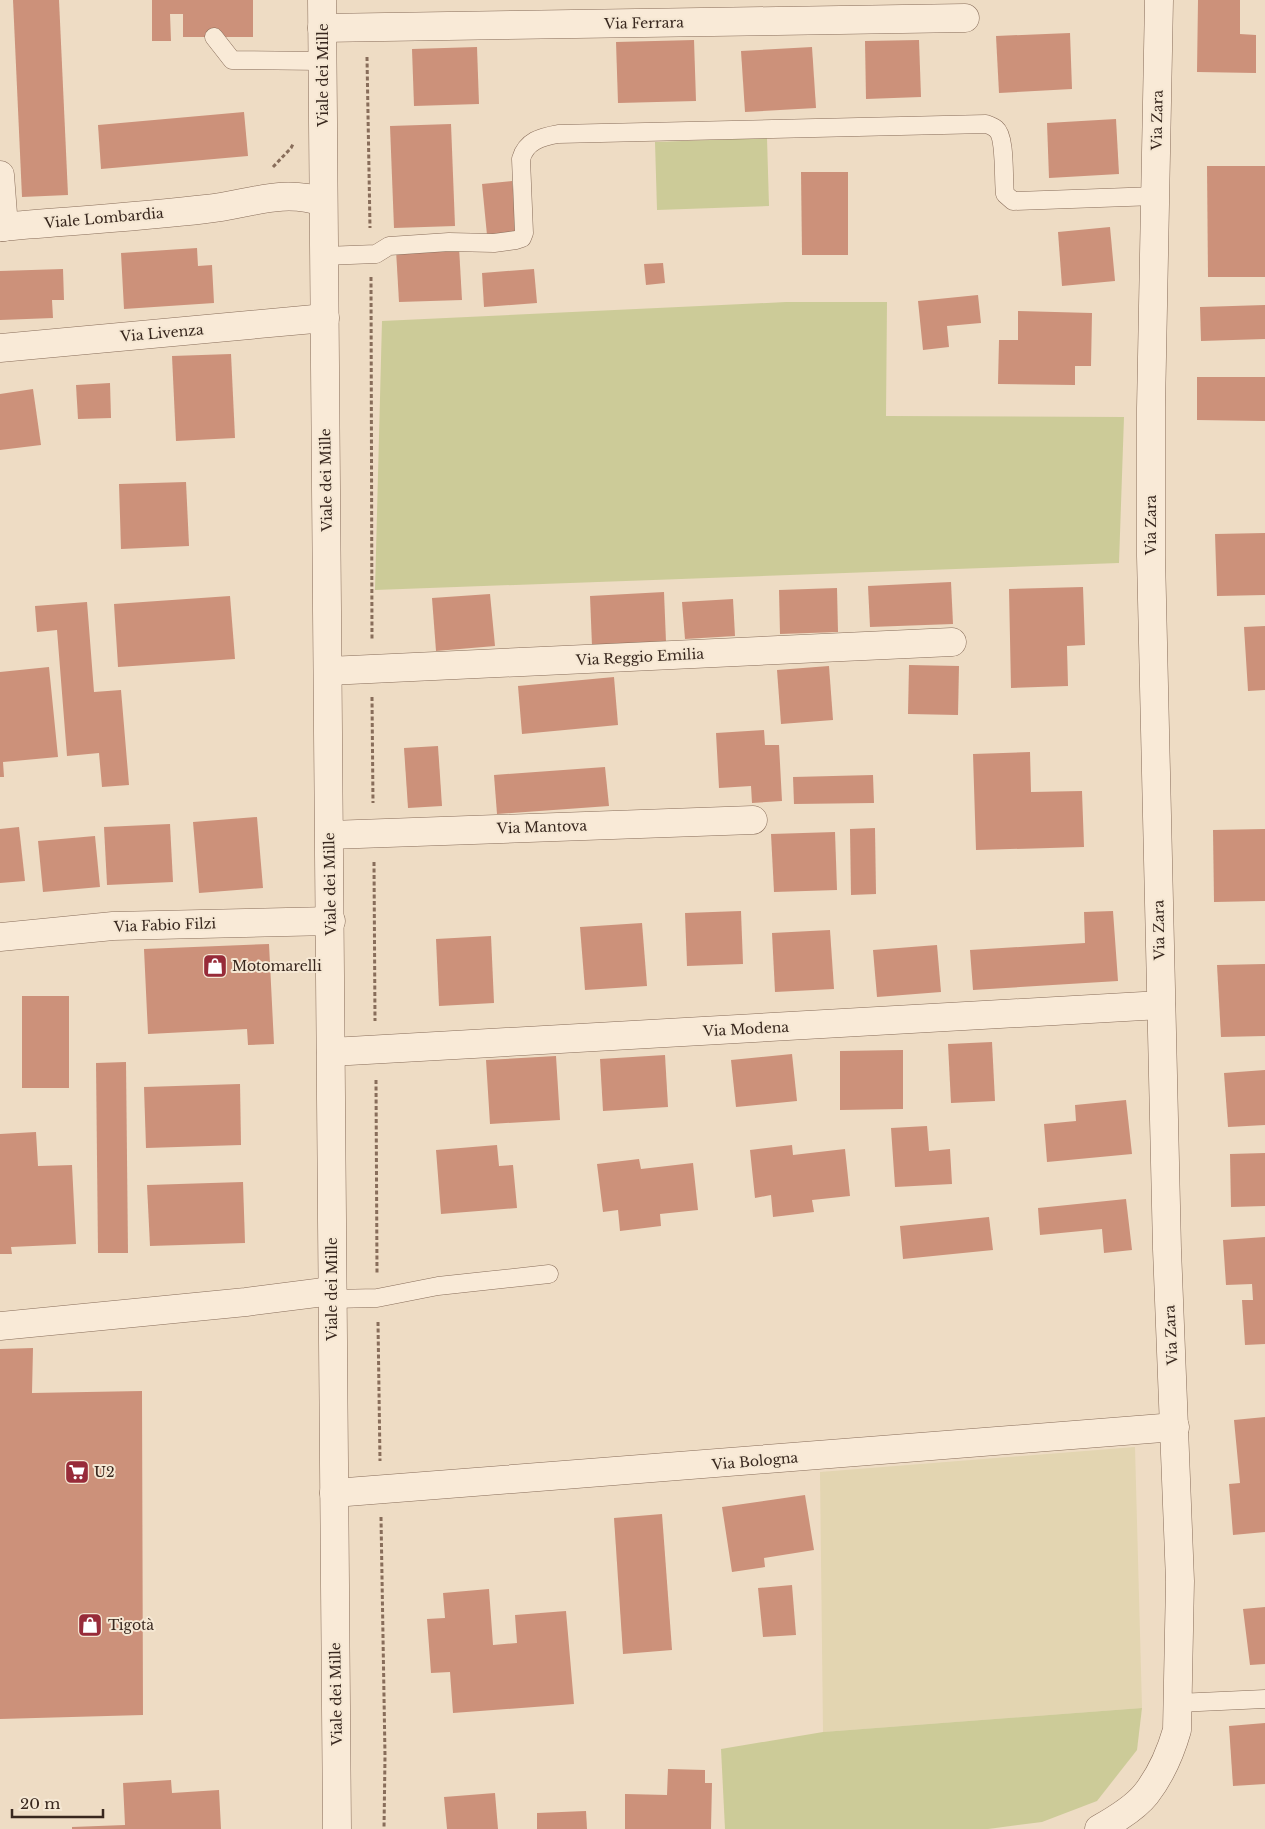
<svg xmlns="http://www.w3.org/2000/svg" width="1265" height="1829" font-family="'Libre Baskerville',serif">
	<rect width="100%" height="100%" fill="#eedcc4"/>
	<path fill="#e3d5b1" d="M 1135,1447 L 1142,1708 L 823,1732 L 820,1472 Z"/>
	<g fill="#cccb98">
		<path d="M 767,138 L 769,206 L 657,210 L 655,142 Z"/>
		<path d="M 786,302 L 887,302 L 886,416 L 1124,417 L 1119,563 L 375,590 L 382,321 Z"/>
		<path d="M 1142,1708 L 1137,1750 L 1097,1801 L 1042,1822 L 988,1829 L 725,1829 L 721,1749 L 823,1732 Z"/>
	</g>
	<g fill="#cc917a">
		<path d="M 13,0 L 59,0 L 68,195 L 22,197 Z"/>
		<path d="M 152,0 L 253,0 L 253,37 L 183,37 L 183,14 L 170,14 L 171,41 L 152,41 Z"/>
		<path d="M 1198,0 L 1240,0 L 1240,34 L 1256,35 L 1256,73 L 1197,72 Z"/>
		<path d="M 1070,33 L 1072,89 L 999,93 L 996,36 Z"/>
		<path d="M 694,40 L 696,101 L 618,103 L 616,42 Z"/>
		<path d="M 919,40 L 921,97 L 866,99 L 865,41 Z"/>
		<path d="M 477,47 L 479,104 L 414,106 L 412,49 Z"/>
		<path d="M 812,47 L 816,108 L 745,112 L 741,51 Z"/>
		<path d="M 244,112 L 248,156 L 101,169 L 98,125 Z"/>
		<path d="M 1116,119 L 1119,174 L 1049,178 L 1047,123 Z"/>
		<path d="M 451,124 L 455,226 L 394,228 L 390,126 Z"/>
		<path d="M 1207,166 L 1265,166 L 1265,277 L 1208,277 Z"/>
		<path d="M 801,172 L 848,172 L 848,255 L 802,255 Z"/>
		<path d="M 512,181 L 518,231 L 487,235 L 482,184 Z"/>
		<path d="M 1110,227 L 1115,281 L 1062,286 L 1058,232 Z"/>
		<path d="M 459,247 L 462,300 L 399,302 L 396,250 Z"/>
		<path d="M 197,248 L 198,266 L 212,265 L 214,303 L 124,309 L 121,253 Z"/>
		<path d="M 663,263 L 665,283 L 646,285 L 644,264 Z"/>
		<path d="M 63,269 L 64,300 L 52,300 L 53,318 L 0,320 L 0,271 Z"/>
		<path d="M 534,269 L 537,303 L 484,307 L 482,273 Z"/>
		<path d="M 978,295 L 981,323 L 947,326 L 949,347 L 923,350 L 918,301 Z"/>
		<path d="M 1265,305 L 1265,339 L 1201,341 L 1200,307 Z"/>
		<path d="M 1018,311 L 1092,313 L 1091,366 L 1075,366 L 1075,385 L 998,384 L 999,340 L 1018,340 Z"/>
		<path d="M 231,354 L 235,438 L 176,441 L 172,356 Z"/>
		<path d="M 1197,377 L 1265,377 L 1265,421 L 1197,420 Z"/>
		<path d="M 110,383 L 111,418 L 78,419 L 76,385 Z"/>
		<path d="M 33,389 L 41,445 L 0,450 L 0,394 Z"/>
		<path d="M 186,482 L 189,546 L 121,549 L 119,484 Z"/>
		<path d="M 1265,533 L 1265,595 L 1217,596 L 1215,534 Z"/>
		<path d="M 951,582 L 953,624 L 870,627 L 868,586 Z"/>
		<path d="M 1083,587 L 1085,645 L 1067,646 L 1068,686 L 1011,688 L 1009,589 Z"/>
		<path d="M 837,588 L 838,632 L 780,634 L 779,590 Z"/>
		<path d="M 664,592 L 666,642 L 592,646 L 590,596 Z"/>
		<path d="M 490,594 L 495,646 L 436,651 L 432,598 Z"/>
		<path d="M 230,596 L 235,659 L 118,667 L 114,604 Z"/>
		<path d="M 733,599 L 735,636 L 685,639 L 682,602 Z"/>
		<path d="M 87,602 L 94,692 L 121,690 L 129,785 L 102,787 L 99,753 L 67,756 L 57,630 L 37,632 L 35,606 Z"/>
		<path d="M 1265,626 L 1265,690 L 1248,691 L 1244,627 Z"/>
		<path d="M 909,665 L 959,666 L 958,715 L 908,714 Z"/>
		<path d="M 829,666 L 833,720 L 781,724 L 777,670 Z"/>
		<path d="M 49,667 L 58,757 L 3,762 L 4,777 L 0,777 L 0,672 Z"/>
		<path d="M 614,677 L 618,725 L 522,734 L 518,686 Z"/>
		<path d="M 764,730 L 765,745 L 779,745 L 782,801 L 752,803 L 751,786 L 719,788 L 716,733 Z"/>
		<path d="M 438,746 L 442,806 L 408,808 L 404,748 Z"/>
		<path d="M 1030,752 L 1031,792 L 1082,791 L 1084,847 L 976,850 L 973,754 Z"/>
		<path d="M 605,767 L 609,806 L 497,814 L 494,775 Z"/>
		<path d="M 873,775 L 874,803 L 794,804 L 793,777 Z"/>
		<path d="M 257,817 L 263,888 L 199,893 L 193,822 Z"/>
		<path d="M 170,824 L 173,882 L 107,885 L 104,827 Z"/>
		<path d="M 19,827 L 25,881 L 0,883 L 0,829 Z"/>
		<path d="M 875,828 L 876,894 L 851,895 L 850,829 Z"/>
		<path d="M 1265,829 L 1265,901 L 1214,902 L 1213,830 Z"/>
		<path d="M 835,832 L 837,890 L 774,892 L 771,834 Z"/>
		<path d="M 95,836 L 100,887 L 43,892 L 38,841 Z"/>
		<path d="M 741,911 L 743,964 L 687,966 L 685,913 Z"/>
		<path d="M 1113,911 L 1118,981 L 973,990 L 970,950 L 1085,943 L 1084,912 Z"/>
		<path d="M 642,923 L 647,986 L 585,990 L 580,927 Z"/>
		<path d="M 830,930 L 834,989 L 775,992 L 772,933 Z"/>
		<path d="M 491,936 L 494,1003 L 439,1006 L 436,939 Z"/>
		<path d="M 269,944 L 274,1044 L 248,1045 L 247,1029 L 148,1034 L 144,949 Z"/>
		<path d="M 937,945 L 941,992 L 877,997 L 873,950 Z"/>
		<path d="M 1265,964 L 1265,1036 L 1221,1037 L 1217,965 Z"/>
		<rect x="22" y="996" width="47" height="92"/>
		<path d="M 992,1042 L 995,1101 L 951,1103 L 948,1044 Z"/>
		<path d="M 903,1050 L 903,1109 L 840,1110 L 840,1051 Z"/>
		<path d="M 792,1054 L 797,1101 L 736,1107 L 731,1060 Z"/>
		<path d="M 665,1055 L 668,1107 L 603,1111 L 600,1059 Z"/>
		<path d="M 556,1056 L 560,1120 L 490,1124 L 486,1060 Z"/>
		<path d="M 126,1062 L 128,1253 L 98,1253 L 96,1063 Z"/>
		<path d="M 1265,1070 L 1265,1125 L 1228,1127 L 1224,1073 Z"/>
		<path d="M 240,1084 L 241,1145 L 146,1148 L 144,1087 Z"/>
		<path d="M 1126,1100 L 1132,1154 L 1047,1162 L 1044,1124 L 1076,1121 L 1075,1105 Z"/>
		<path d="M 927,1126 L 929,1151 L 950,1149 L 952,1184 L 895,1187 L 891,1128 Z"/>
		<path d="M 36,1132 L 38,1166 L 72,1165 L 76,1244 L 11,1247 L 12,1254 L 0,1254 L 0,1134 Z"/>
		<path d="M 497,1145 L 499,1166 L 513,1165 L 517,1208 L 441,1214 L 436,1150 Z"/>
		<path d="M 792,1145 L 793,1155 L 845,1149 L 850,1196 L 812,1200 L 814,1212 L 773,1217 L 771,1195 L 755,1198 L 750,1150 Z"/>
		<path d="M 1265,1153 L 1265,1206 L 1231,1207 L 1230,1154 Z"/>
		<path d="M 639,1159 L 641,1169 L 693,1163 L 698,1210 L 660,1214 L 661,1226 L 620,1231 L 618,1210 L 603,1212 L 597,1164 Z"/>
		<path d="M 243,1182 L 245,1243 L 150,1246 L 147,1185 Z"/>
		<path d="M 1126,1199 L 1132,1250 L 1104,1253 L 1102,1229 L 1040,1235 L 1038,1208 Z"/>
		<path d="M 989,1217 L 993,1250 L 903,1259 L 900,1226 Z"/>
		<path d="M 1265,1237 L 1265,1344 L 1245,1345 L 1242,1300 L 1253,1300 L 1252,1284 L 1226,1285 L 1223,1240 Z"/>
		<path d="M 33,1348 L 32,1393 L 142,1391 L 143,1715 L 0,1719 L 0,1349 Z"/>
		<path d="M 1265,1417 L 1265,1532 L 1233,1535 L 1229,1484 L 1240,1483 L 1234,1420 Z"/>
		<path d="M 805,1495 L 814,1550 L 764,1558 L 765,1567 L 732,1572 L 722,1507 Z"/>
		<path d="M 662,1514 L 672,1650 L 623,1654 L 614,1518 Z"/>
		<path d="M 792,1585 L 796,1635 L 763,1637 L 758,1588 Z"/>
		<path d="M 489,1589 L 493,1645 L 517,1643 L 515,1615 L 566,1611 L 574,1704 L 453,1713 L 450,1672 L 431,1673 L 427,1619 L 445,1618 L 443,1593 Z"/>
		<path d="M 1265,1607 L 1265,1664 L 1250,1665 L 1243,1609 Z"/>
		<path d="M 1265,1723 L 1265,1784 L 1233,1786 L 1229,1726 Z"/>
		<path d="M 668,1769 L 705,1770 L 705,1783 L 712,1783 L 711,1829 L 625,1829 L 625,1794 L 667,1795 Z"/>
		<path d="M 171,1780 L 172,1793 L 219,1790 L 221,1829 L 72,1829 L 72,1827 L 125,1825 L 123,1783 Z"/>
		<path d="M 495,1793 L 498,1829 L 447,1829 L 444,1797 Z"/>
		<path d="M 586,1811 L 587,1829 L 537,1829 L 537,1813 Z"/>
	</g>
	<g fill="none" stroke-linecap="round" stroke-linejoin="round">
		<defs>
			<g id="service">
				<path d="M 214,37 L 232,60 L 322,61"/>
				<path d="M 324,256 L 376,254 L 389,246 L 449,242 L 494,243 L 516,240 L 522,238 L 524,233 L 521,159 C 526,141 541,137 558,134 L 986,124 C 989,125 994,127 996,129 C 1006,137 1003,180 1005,194 L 1013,201 L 1156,196"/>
				<path d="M 332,1299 L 377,1298 L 438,1286 L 549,1274"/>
				<path d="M 1177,1703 L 1265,1699"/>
			</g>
			<g id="minor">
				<path d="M 322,28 L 965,18"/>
				<path d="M 0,175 L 4,227"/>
				<path d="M 0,227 C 69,221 138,217 206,209 C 248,205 281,188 323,202"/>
				<path d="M 0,348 L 325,318"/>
				<path d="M 328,671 L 952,642"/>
				<path d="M 330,835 L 753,820"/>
				<path d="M 0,937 L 113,926 L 331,921"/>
				<path d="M 331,1052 L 1161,1005"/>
				<path d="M 0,1326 L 246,1302 L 332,1291"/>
				<path d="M 334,1493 L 1175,1427"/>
				<path d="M 1099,1829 C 1115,1820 1135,1808 1146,1794 C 1160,1776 1171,1751 1177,1730 L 1180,1581 L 1167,1249 L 1151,556 L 1151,408 L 1159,0"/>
			</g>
			<path id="tertiary" d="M 322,0 L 337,1829"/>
		</defs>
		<use href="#service" stroke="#886d5a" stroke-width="19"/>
		<use href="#minor" stroke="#886d5a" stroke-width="29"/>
		<use href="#tertiary" stroke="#886d5a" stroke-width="29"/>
		<g stroke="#886d5a" stroke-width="3" stroke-dasharray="4 2.5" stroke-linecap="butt">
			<path d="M 367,57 L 370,228"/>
			<path d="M 273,167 L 291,148 L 293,144"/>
			<path d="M 371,277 L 372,641"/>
			<path d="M 372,697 L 373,803"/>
			<path d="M 374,862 L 375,1021"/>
			<path d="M 376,1080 L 377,1273"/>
			<path d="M 378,1322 L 380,1461"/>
			<path d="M 381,1517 L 385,1756 L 384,1829"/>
		</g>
		<use href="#service" stroke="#f9ead7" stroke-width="18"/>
		<use href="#minor" stroke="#f9ead7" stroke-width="28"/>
		<use href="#tertiary" stroke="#f9ead7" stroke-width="28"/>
	</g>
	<defs>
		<symbol id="shop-square" viewBox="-11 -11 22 22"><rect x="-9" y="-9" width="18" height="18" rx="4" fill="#972b39" stroke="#f5e7d3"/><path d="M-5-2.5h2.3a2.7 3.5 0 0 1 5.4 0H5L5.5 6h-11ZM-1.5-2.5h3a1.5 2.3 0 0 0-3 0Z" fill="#fff"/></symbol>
		<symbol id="supermarket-square" viewBox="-11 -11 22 22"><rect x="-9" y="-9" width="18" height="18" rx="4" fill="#972b39" stroke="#f5e7d3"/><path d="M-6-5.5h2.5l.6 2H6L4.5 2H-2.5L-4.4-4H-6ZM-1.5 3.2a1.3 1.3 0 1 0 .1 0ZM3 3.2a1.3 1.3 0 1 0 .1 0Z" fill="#fff"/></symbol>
	</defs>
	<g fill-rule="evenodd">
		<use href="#shop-square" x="201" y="952" width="28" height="28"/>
		<use href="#supermarket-square" x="63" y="1458" width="28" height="28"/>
		<use href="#shop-square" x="76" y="1611" width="28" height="28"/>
	</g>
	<g text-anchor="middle" stroke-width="4" stroke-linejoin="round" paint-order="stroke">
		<g font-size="14" fill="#38271e" stroke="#f5e7d3">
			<text transform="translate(644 23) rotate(-1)" y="5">Via Ferrara</text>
			<text transform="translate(323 75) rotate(-90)" y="5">Viale dei Mille</text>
			<text transform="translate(1157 120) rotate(-89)" y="5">Via Zara</text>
			<text transform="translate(104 218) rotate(-5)" y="5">Viale Lombardia</text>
			<text transform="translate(162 333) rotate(-5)" y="5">Via Livenza</text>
			<text transform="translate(326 480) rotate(-91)" y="5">Viale dei Mille</text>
			<text transform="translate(1151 525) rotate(-90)" y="5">Via Zara</text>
			<text transform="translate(640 657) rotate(-3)" y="5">Via Reggio Emilia</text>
			<text transform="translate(542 827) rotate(-2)" y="5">Via Mantova</text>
			<text transform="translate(330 884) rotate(-91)" y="5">Viale dei Mille</text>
			<text transform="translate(165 925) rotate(-2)" y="5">Via Fabio Filzi</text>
			<text transform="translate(1159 930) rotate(-91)" y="5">Via Zara</text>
			<text transform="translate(746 1029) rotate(-3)" y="5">Via Modena</text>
			<text transform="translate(332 1289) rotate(-90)" y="5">Viale dei Mille</text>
			<text transform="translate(1171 1335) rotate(-93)" y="5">Via Zara</text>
			<text transform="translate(755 1461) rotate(-5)" y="5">Via Bologna</text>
			<text transform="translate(336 1694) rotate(-91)" y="5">Viale dei Mille</text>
		</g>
		<g font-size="14" fill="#38271e" stroke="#f5e7d3" text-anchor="start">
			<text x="232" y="971">Motomarelli</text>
			<text x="94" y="1477">U2</text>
			<text x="108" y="1630">Tigotà</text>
		</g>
	</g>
	<path d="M12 1809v8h91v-8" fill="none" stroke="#38271e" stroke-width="2.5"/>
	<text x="20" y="1809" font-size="15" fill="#38271e" stroke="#f5e7d3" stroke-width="4" paint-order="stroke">20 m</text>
</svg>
